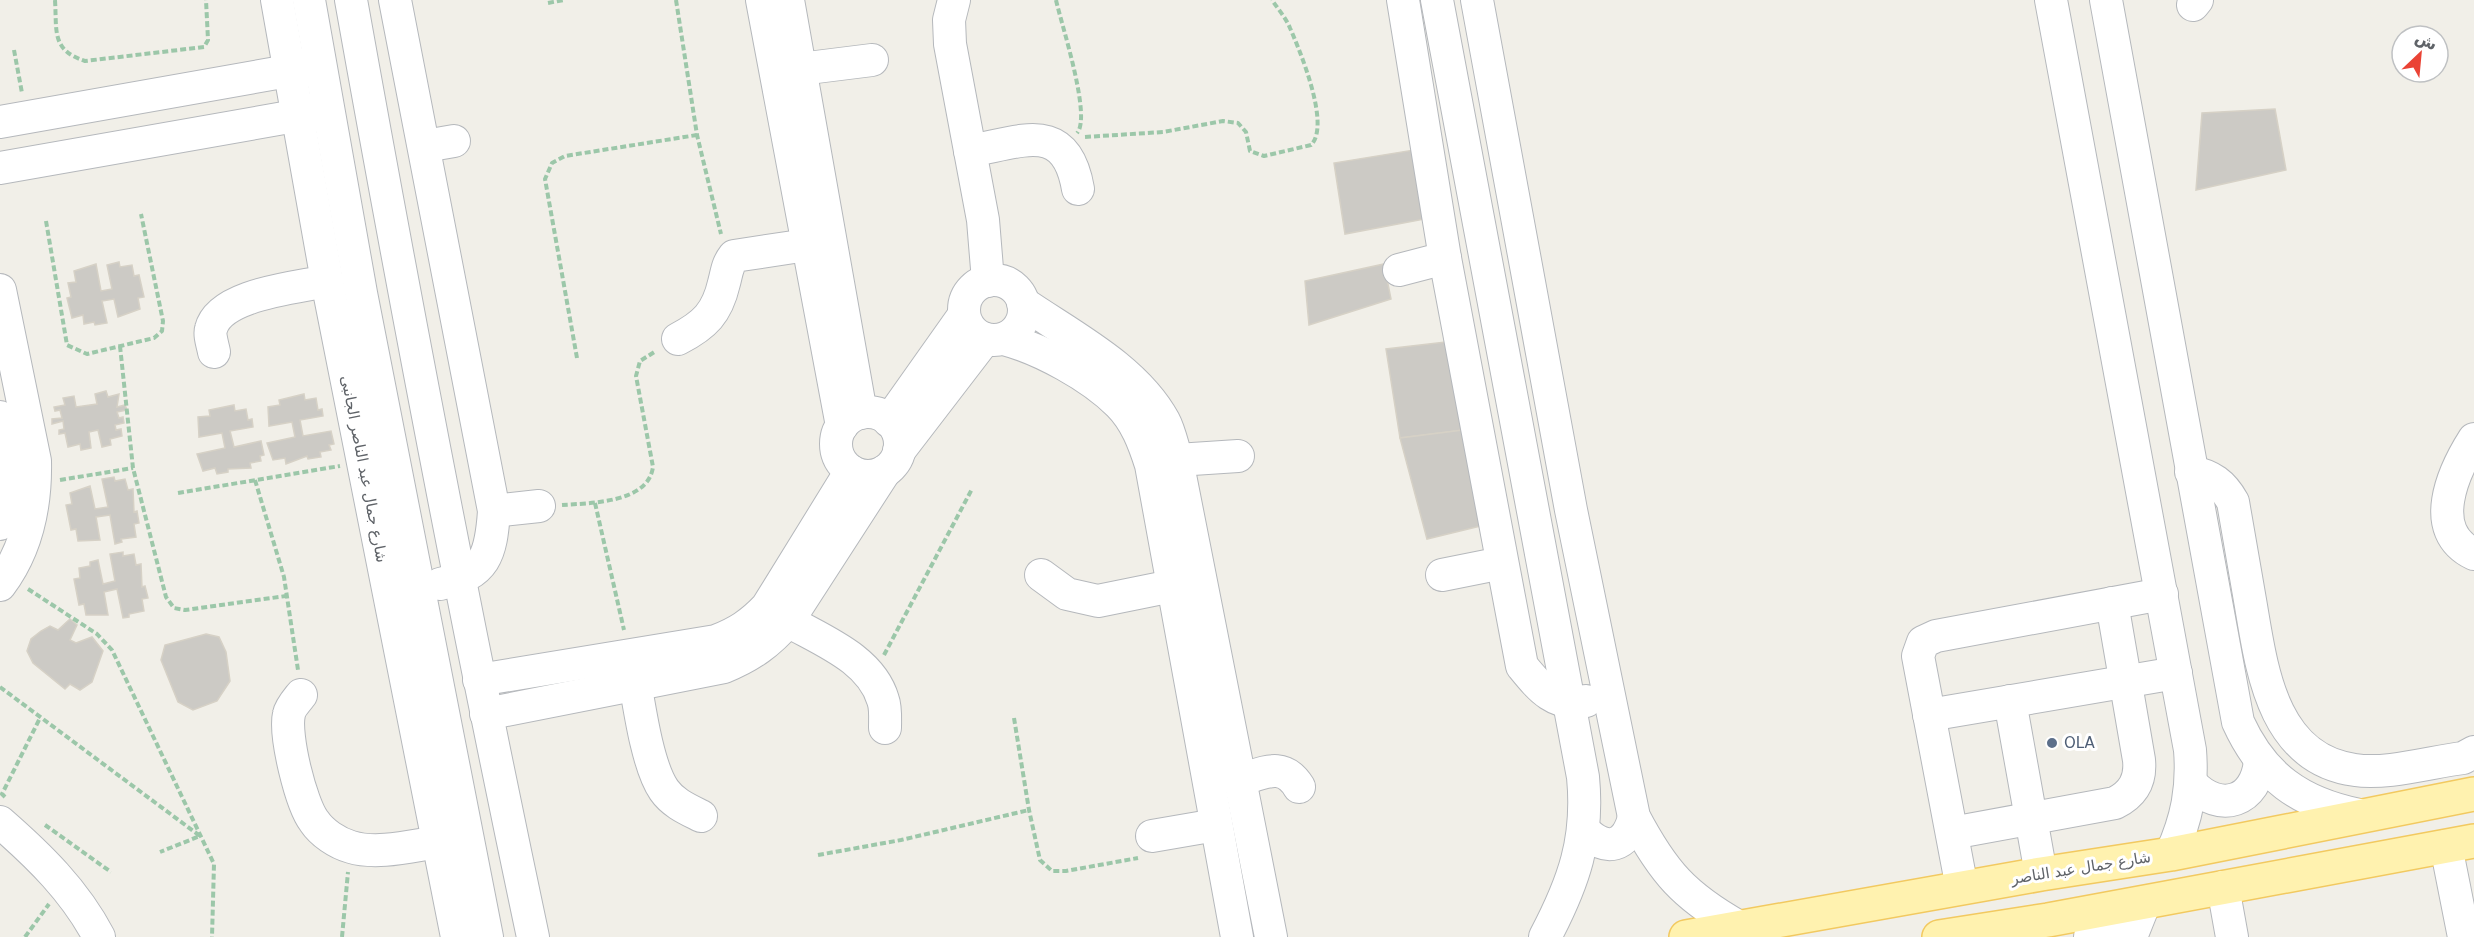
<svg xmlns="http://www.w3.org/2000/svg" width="2474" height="937" font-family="'DejaVu Sans',Cairo,sans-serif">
	<rect width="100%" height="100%" fill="#f1efe8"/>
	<g fill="#cccac5" stroke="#d6d1c6" stroke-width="1.5">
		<path d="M 2275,109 L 2286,170 L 2196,190 L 2202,113 Z"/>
		<path d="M 1420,149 L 1430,218 L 1345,234 L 1334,163 Z"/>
		<path d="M 119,262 L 120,267 L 132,265 L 134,276 L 139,275 L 144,297 L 138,298 L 140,309 L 118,317 L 114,299 L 102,301 L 107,323 L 95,325 L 94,322 L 84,324 L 83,315 L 72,318 L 67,298 L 71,297 L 68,283 L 76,282 L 74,271 L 96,264 L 101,291 L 112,289 L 107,265 Z"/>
		<path d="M 1384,264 L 1391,299 L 1309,325 L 1305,281 Z"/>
		<path d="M 1454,341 L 1471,429 L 1400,438 L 1386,349 Z"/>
		<path d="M 106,391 L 108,397 L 119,394 L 117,407 L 125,405 L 127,410 L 117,412 L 119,418 L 123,417 L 124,423 L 115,425 L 116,430 L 121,429 L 122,436 L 110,439 L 111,445 L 102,447 L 98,430 L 89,432 L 91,448 L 81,450 L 80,444 L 68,447 L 65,433 L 59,434 L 59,430 L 64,429 L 63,421 L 52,424 L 52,419 L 62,418 L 60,410 L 55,411 L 54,407 L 65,405 L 63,398 L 74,396 L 76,407 L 97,404 L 95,394 Z"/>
		<path d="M 304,394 L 305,400 L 316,398 L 318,410 L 322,409 L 323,416 L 300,420 L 303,436 L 331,431 L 334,444 L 329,445 L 331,450 L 320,452 L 321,457 L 308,459 L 307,456 L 286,464 L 285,458 L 273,460 L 267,443 L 295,437 L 292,422 L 269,426 L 268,407 L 280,405 L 279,400 Z"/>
		<path d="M 234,405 L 235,411 L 246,409 L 248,420 L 252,419 L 253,427 L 230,431 L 234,447 L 261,441 L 264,455 L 260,456 L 261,461 L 250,463 L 251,468 L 228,469 L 228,472 L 217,474 L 215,468 L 203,471 L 197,454 L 225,448 L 222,433 L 199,437 L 198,417 L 210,416 L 209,410 Z"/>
		<path d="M 1471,429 L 1489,524 L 1427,539 L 1400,438 Z"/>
		<path d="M 114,477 L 115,481 L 125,479 L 128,490 L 133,489 L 134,512 L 137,511 L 139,523 L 134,524 L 136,537 L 121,539 L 122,542 L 115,544 L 110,515 L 96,517 L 100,540 L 78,541 L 76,529 L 71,530 L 66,505 L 72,504 L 70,493 L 90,486 L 95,509 L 108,507 L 102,479 Z"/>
		<path d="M 123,552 L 123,556 L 134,554 L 136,565 L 141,564 L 142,587 L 145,586 L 148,598 L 142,599 L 144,611 L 129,614 L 129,617 L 123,618 L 117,589 L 104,592 L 108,615 L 86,615 L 84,604 L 79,605 L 74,579 L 80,578 L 79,568 L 90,566 L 90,562 L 98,560 L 103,584 L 115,581 L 110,554 Z"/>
		<path d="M 70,619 L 77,625 L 70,640 L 76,643 L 92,637 L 103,651 L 92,682 L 80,690 L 70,684 L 65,689 L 33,663 L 27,651 L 31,639 L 41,631 L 50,626 L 58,630 Z"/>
		<path d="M 206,634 L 219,637 L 226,652 L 230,681 L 217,701 L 193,710 L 178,702 L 161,660 L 165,645 Z"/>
	</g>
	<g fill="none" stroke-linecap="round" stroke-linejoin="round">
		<defs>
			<g id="minor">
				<path d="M 277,0 L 327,281 L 457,937"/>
				<path d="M 309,0 L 361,293 L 487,937"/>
				<path d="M 351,0 C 407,313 467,626 533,937"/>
				<path d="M 395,0 L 494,511 C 491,555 486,574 440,584"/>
				<path d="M 762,0 L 842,426"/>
				<path d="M 788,0 L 861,413"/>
				<path d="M 954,0 L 949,20 L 950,44 L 983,220 L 988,281"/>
				<path d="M 1403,0 L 1445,258 L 1522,666 C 1540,688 1555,707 1586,701"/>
				<path d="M 1437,0 L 1583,777 C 1589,839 1574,882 1545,937"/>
				<path d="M 1477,0 L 1571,510 L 1634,817 C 1663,872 1684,896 1739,927"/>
				<path d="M 2051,0 L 2190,750 C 2193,788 2187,819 2171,854"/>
				<path d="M 2106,0 L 2238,722 C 2263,777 2300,803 2359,815"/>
				<path d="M 2193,5 L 2197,0"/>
				<path d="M 800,69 L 872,60"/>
				<path d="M 0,122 L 311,67"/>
				<path d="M 425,146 L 454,141"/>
				<path d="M 970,151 C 1022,142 1066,119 1078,189"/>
				<path d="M 0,168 L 318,112"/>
				<path d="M 1399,270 L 1445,258"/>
				<circle cx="994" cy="310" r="30"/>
				<path d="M 0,290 L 35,461 C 36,506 27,549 0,585"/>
				<path d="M 1023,303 C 1071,336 1135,368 1164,421 C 1170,432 1173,448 1177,460 L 1271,937"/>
				<path d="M 678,339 C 705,325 717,313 724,283 C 727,272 727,265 734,256 L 807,245"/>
				<path d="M 1004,339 C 1041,349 1091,376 1119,404 C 1136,421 1144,443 1151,465 L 1237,937"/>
				<path d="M 214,352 C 213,346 209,335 211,329 C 220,294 296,288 327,281"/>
				<circle cx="868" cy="444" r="32"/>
				<path d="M 0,417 C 7,458 8,483 0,524"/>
				<path d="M 889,421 L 964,315"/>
				<path d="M 2474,439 C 2453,472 2426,531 2474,554"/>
				<path d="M 899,451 L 985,339"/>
				<path d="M 1177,460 L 1238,456"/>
				<path d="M 2191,472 C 2211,475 2223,484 2233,502 C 2239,537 2245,571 2251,606 C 2262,671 2273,759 2355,770 C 2386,775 2431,762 2463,758 L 2474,752"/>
				<path d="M 494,511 L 539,506"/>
				<path d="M 1041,575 L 1067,594 L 1098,601 L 1172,586"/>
				<path d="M 1442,575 L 1502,563"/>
				<path d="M 788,621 C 823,641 871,659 883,700 C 886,708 885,719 885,728"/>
				<path d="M 632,664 C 638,697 646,764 664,790 C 673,803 687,809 701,816"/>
				<path d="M 479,680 L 716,641 C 737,633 751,624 767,607 L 851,471"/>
				<path d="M 301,695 C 297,700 290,708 289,714 C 284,735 301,804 314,821 C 322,833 337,843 351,847 C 377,855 411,846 438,842"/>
				<path d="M 2010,701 L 2041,874"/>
				<path d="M 486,714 L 724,667 C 751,656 769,643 788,621 L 885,471"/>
				<path d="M 1929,715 L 2176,673"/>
				<path d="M 1240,780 C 1264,773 1283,761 1299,787"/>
				<path d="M 2192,784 C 2220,814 2257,802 2260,760"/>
				<path d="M 0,822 C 39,856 75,891 99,937"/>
				<path d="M 1585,831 C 1606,853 1627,847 1634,817"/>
				<path d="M 1952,833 L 2115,803 C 2133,794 2141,780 2139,760 L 2112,603"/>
				<path d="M 1152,836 L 1216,825"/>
				<path d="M 2446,846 L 2464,937"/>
				<path d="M 2223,887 L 2232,937"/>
				<path d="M 1962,888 L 1918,656 L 1923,642 L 1936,636 L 2162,594"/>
				<path d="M 2090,937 L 2101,934 L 2118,937"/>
				<path d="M 2131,937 L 2145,902"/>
			</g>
			<g id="major">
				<path d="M 1686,937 L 2041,874 L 2171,854 L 2474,794"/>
				<path d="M 1939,937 L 2048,920 L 2474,841"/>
			</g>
		</defs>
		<use href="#minor" stroke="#b5b8bc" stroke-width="34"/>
		<use href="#major" stroke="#f2c960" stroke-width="36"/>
		<g stroke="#9cc7a9" stroke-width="4" stroke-dasharray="6 3" stroke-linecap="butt">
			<path d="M 55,0 C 57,31 51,50 85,61 L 204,47 L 208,40 L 206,0"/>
			<path d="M 676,0 L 697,135 L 721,234"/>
			<path d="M 1056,0 C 1061,23 1092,117 1077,133"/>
			<path d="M 548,3 L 564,0"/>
			<path d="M 14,50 L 22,93"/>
			<path d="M 1085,137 L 1163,132 L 1223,121 L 1238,123 L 1246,132 L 1250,151 L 1264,156 L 1311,145 C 1331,125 1300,51 1290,28 C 1286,18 1278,9 1272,0"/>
			<path d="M 46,221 L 67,345 L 87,354 L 154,338 L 162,331 L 163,321 L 141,214"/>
			<path d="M 120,346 L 133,468 L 166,597 L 174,608 L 185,610 L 286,596"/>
			<path d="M 577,358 L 545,179 L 552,163 L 565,156 L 697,135"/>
			<path d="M 60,480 L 133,468"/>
			<path d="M 255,480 L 284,577 L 298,670"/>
			<path d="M 178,493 L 340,466"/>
			<path d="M 595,503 L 624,630"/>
			<path d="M 562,505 C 591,503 648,503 653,467 L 636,376 L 640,361 L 656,351"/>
			<path d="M 28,589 L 97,634 L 112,650 L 214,864 L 212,937"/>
			<path d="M 884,655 L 972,489"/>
			<path d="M 0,687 L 200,836 L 160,852"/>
			<path d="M 1014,718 L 1029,810 L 1040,860 L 1052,871 L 1066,871 L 1138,858"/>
			<path d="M 5,797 L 2,794 L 40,718"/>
			<path d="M 45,825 L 111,872"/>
			<path d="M 818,855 L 901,840 L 1029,810"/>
			<path d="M 25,937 L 49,904"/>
			<path d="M 342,937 L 348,872"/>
		</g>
		<use href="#minor" stroke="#fff" stroke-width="32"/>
		<use href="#major" stroke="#fff2af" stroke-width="33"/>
	</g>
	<circle fill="#5c6f8a" stroke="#fff" stroke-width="2" cx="2052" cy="743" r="6"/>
	<g text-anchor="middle" stroke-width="6" stroke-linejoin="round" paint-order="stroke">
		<g font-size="15" fill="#5f6368" stroke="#fff">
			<text transform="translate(364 469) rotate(79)" y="5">شارع جمال عبد الناصر الجانبى</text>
			<text transform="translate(2081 868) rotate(-9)" y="5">شارع جمال عبد الناصر</text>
		</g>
		<g font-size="15" fill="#4e5e75" stroke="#fff" text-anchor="start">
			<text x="2064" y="748">OLA</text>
		</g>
	</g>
	<g transform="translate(2420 54) rotate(26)"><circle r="28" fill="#ffffff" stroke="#bfc1c3" stroke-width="1.5"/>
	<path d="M0-4.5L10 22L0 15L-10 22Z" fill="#ea4335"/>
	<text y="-9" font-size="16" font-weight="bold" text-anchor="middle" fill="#5f6368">ش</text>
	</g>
</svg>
